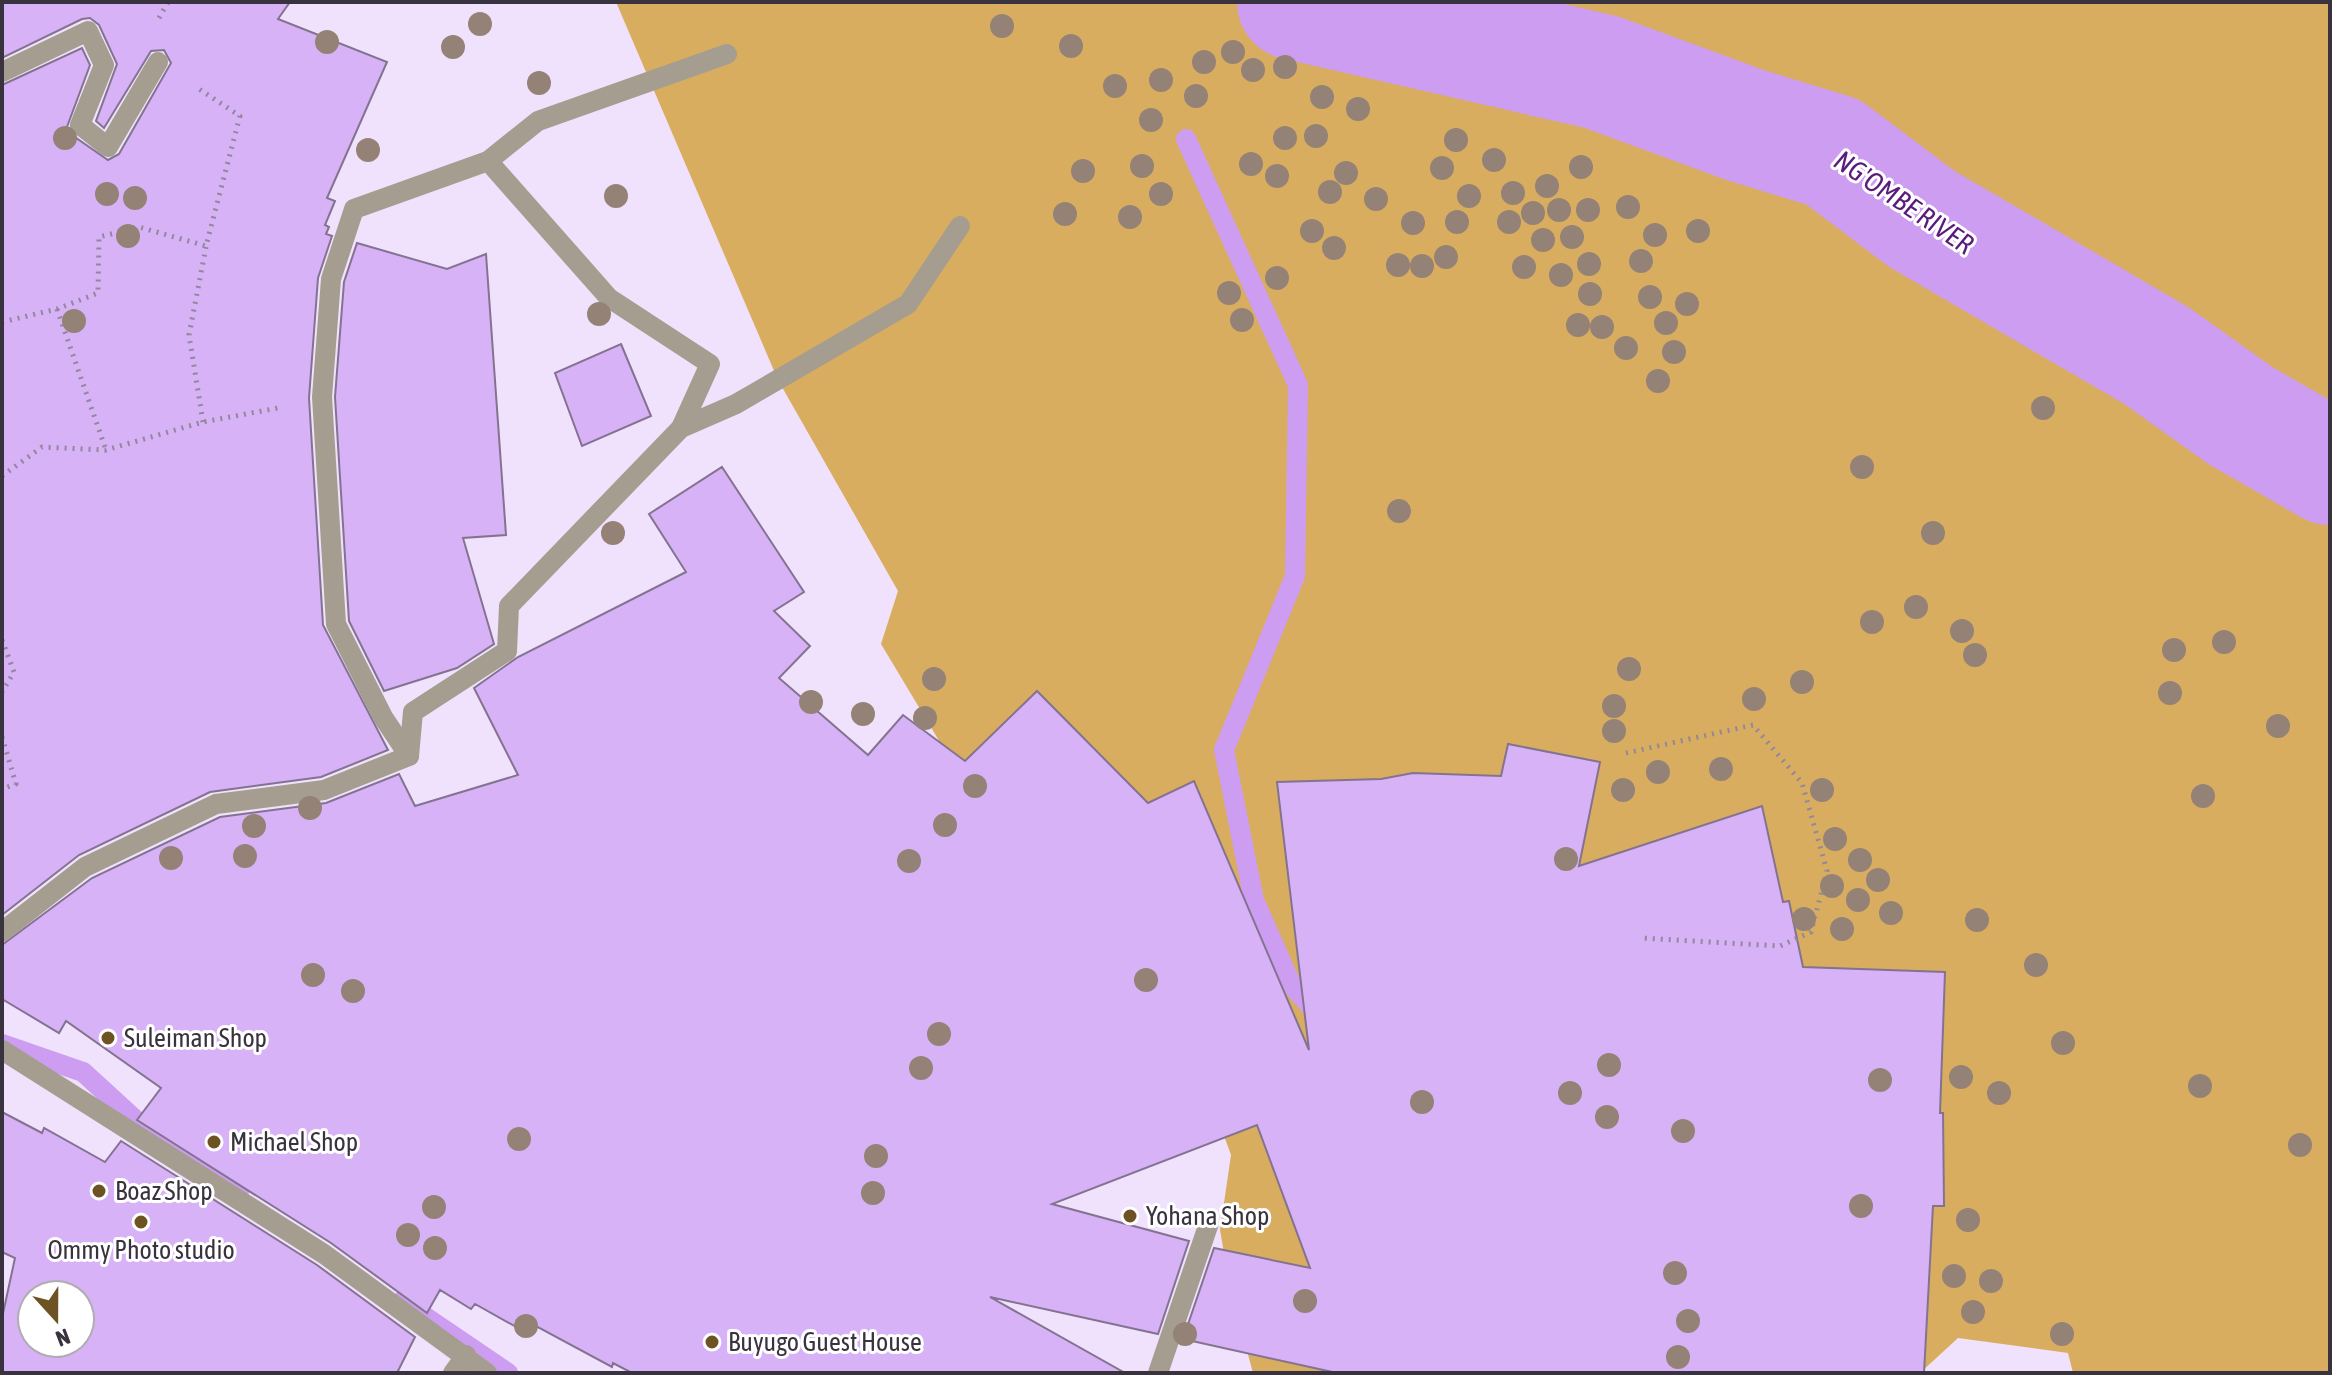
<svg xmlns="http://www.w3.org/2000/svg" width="2332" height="1375" font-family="'Asap Condensed',sans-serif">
	<rect width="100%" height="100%" fill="#f0e2fc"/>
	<path fill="#d9ad60" d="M 616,2 L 2330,2 L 2330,1373 L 2073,1373 L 2068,1353 L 1958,1338 L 1920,1373 L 1253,1373 L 1230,1288 L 1220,1230 L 1231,1155 L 1198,1064 L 974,799 L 881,644 L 898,591 L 778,380 Z"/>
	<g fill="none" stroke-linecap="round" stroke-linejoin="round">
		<g stroke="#cc9df1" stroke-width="20">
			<path d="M 1186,139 L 1298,385 L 1295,576 L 1224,750 L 1254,900 L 1291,984 L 1320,1017"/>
			<path d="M 2,1044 L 83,1072 L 153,1136 L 205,1164 L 239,1192"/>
			<path d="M 402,1301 L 508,1373"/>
		</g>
		<path stroke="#cc9df1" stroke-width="116" d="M 1295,2 L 1601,72 L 1745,125 L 1833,152 L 1922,219 L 2157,356 L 2241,416 L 2330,467"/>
	</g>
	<g fill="#d7b2f6" stroke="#837390" stroke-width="2" fill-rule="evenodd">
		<path d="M 2,2 L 290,2 L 278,19 L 387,62 L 327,198 L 335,201 L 325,225 L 329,227 L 326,234 L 332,236 L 318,278 L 309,398 L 323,625 L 388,750 L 321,777 L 210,792 L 79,855 L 2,915 L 2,85 L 82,48 L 90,65 L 67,127 L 72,135 L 108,160 L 119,154 L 171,63 L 164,50 L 151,51 L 104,128 L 96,121 L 117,64 L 99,25 L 90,18 L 82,19 L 2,58 Z"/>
		<path d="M 357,243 L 447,269 L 486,254 L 506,535 L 463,538 L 494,644 L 457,668 L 384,691 L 349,621 L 335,397 L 344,282 Z"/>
		<path d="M 621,344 L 651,416 L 582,446 L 555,373 Z"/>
		<path d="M 722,467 L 804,592 L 774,611 L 810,646 L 779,678 L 868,755 L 903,715 L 965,761 L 1037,691 L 1148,803 L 1194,781 L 1309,1050 L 1277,782 L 1381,779 L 1413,773 L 1501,776 L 1508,744 L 1600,762 L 1579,866 L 1762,806 L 1783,902 L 1789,901 L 1803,967 L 1945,972 L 1940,1113 L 1943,1113 L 1944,1206 L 1933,1206 L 1924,1373 L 1337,1373 L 1183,1339 L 1214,1248 L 1310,1268 L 1257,1125 L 1052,1204 L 1189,1241 L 1158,1334 L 990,1297 L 1125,1373 L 632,1373 L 613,1363 L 612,1367 L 523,1319 L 518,1328 L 475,1304 L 471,1309 L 440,1290 L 427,1313 L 331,1243 L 137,1120 L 161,1088 L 66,1021 L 59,1033 L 2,999 L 2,945 L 92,878 L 220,817 L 326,803 L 399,774 L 415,806 L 518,775 L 474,688 L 518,657 L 686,572 L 649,514 Z"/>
		<path d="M 2,1112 L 42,1133 L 44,1128 L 105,1162 L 121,1141 L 317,1265 L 415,1337 L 397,1373 L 2,1373 L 2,1318 L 15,1258 L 2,1252 ZM 32,1295 L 80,1295 L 80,1343 L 32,1343 Z"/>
	</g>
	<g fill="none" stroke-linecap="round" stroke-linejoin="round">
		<g stroke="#92889b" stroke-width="5" stroke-dasharray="2 6" stroke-linecap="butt">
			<path d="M 159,18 L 168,2"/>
			<path d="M 57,309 L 106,450"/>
			<path d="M 2,322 L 57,309 L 98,293 L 99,237 L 139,227 L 206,246 L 240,116 L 196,87"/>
			<path d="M 203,422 L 189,335 L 206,247"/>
			<path d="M 2,476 L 42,447 L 106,450 L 203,422 L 278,408"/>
			<path d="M 2,640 L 14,672 L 2,692"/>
			<path d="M 2,737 L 16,784 L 2,789"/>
			<path d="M 1626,753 L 1753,725 L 1802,783 L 1827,871 L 1811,932 L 1780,946 L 1641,938"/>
		</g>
		<g stroke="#a59d90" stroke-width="20">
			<path d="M 2,72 L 88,31 L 104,65 L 80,125 L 108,147 L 158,62"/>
			<path d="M 488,161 L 609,298 L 710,364 L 681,428"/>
			<path d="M 409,756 L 383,717 L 336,624 L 322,397 L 331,279 L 354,209 L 488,161 L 538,121 L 727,54"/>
			<path d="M 2,932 L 85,867 L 216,804 L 324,790 L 409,756 L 413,712 L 507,651 L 509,606 L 681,428 L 736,404 L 908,304 L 960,226"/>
			<path d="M 2,1050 L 324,1254 L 487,1373"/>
			<path d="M 453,1373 L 466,1355"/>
			<path d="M 1158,1373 L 1209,1223"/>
		</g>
	</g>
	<g fill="#948276">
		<circle cx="480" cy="24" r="12"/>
		<circle cx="1002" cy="26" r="12"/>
		<circle cx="327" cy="42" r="12"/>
		<circle cx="1071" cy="46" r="12"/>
		<circle cx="453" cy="47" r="12"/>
		<circle cx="1233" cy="52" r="12"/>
		<circle cx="1204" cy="62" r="12"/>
		<circle cx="1285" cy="67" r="12"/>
		<circle cx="1253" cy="70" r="12"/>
		<circle cx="1161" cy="80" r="12"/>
		<circle cx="539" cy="83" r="12"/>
		<circle cx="1115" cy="86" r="12"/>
		<circle cx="1196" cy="96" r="12"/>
		<circle cx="1322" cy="97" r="12"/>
		<circle cx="1358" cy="109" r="12"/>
		<circle cx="1151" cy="120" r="12"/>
		<circle cx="1316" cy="136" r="12"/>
		<circle cx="65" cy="138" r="12"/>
		<circle cx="1285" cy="138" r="12"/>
		<circle cx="1456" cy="140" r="12"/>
		<circle cx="368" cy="150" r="12"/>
		<circle cx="1494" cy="160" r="12"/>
		<circle cx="1251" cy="164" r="12"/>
		<circle cx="1142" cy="166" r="12"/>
		<circle cx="1581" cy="167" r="12"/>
		<circle cx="1442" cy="168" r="12"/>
		<circle cx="1083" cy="171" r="12"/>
		<circle cx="1346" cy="173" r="12"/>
		<circle cx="1277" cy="176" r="12"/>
		<circle cx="1547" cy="186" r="12"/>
		<circle cx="1330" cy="192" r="12"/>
		<circle cx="1513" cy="193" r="12"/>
		<circle cx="107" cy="194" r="12"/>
		<circle cx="1161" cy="194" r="12"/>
		<circle cx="616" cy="196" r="12"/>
		<circle cx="1469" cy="196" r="12"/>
		<circle cx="135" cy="198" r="12"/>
		<circle cx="1376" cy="199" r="12"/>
		<circle cx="1628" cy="207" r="12"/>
		<circle cx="1559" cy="210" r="12"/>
		<circle cx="1588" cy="210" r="12"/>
		<circle cx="1533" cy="213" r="12"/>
		<circle cx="1065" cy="214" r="12"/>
		<circle cx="1130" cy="217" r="12"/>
		<circle cx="1457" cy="222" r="12"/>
		<circle cx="1509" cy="222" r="12"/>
		<circle cx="1413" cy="223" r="12"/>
		<circle cx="1312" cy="231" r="12"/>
		<circle cx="1698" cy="231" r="12"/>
		<circle cx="1655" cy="235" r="12"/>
		<circle cx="128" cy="236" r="12"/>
		<circle cx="1572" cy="237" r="12"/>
		<circle cx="1543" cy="240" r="12"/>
		<circle cx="1334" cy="248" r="12"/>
		<circle cx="1446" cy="257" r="12"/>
		<circle cx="1641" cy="261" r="12"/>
		<circle cx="1589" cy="264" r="12"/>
		<circle cx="1398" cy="265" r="12"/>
		<circle cx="1422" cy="266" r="12"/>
		<circle cx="1524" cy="267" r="12"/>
		<circle cx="1561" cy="275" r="12"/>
		<circle cx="1277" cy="278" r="12"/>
		<circle cx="1229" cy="293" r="12"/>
		<circle cx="1590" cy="294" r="12"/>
		<circle cx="1650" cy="297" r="12"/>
		<circle cx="1687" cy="304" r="12"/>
		<circle cx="599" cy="314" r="12"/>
		<circle cx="1242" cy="320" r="12"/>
		<circle cx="74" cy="321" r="12"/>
		<circle cx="1666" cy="323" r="12"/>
		<circle cx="1578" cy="325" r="12"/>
		<circle cx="1602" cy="327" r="12"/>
		<circle cx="1626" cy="348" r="12"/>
		<circle cx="1674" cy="352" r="12"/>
		<circle cx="1658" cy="381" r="12"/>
		<circle cx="2043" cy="408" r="12"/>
		<circle cx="1862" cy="467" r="12"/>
		<circle cx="1399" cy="511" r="12"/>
		<circle cx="613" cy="533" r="12"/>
		<circle cx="1933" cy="533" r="12"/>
		<circle cx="1916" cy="607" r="12"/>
		<circle cx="1872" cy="622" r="12"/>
		<circle cx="1962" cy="631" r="12"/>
		<circle cx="2224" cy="642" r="12"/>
		<circle cx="2174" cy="650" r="12"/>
		<circle cx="1975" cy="655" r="12"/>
		<circle cx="1629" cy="669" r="12"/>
		<circle cx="934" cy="679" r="12"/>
		<circle cx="1802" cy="682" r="12"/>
		<circle cx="2170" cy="693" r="12"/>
		<circle cx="1754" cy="699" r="12"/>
		<circle cx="811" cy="702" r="12"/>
		<circle cx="1614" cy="706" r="12"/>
		<circle cx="863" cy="714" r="12"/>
		<circle cx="925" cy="718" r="12"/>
		<circle cx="2278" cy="726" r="12"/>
		<circle cx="1614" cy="731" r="12"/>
		<circle cx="1721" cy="769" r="12"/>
		<circle cx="1658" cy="772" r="12"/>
		<circle cx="975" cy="786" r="12"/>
		<circle cx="1623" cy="790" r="12"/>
		<circle cx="1822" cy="790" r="12"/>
		<circle cx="2203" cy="796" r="12"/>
		<circle cx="310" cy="808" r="12"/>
		<circle cx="945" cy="825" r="12"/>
		<circle cx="254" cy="826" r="12"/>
		<circle cx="1835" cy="839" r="12"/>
		<circle cx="245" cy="856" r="12"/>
		<circle cx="171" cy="858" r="12"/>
		<circle cx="1566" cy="859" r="12"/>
		<circle cx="1860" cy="860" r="12"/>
		<circle cx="909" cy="861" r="12"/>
		<circle cx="1878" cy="880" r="12"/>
		<circle cx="1832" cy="886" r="12"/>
		<circle cx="1858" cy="900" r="12"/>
		<circle cx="1891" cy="913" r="12"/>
		<circle cx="1804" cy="919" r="12"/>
		<circle cx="1977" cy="920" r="12"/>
		<circle cx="1842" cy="929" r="12"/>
		<circle cx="2036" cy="965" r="12"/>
		<circle cx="313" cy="975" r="12"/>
		<circle cx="1146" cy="980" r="12"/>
		<circle cx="353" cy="991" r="12"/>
		<circle cx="939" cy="1034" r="12"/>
		<circle cx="2063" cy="1043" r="12"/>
		<circle cx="1609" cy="1065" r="12"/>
		<circle cx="921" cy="1068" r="12"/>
		<circle cx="1961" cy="1077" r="12"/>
		<circle cx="1880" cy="1080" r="12"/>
		<circle cx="2200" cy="1086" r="12"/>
		<circle cx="1570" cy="1093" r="12"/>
		<circle cx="1999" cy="1093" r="12"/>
		<circle cx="1422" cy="1102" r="12"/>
		<circle cx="1607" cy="1117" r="12"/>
		<circle cx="1683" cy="1131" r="12"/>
		<circle cx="519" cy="1139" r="12"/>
		<circle cx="2300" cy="1145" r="12"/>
		<circle cx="876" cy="1156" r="12"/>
		<circle cx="873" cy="1193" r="12"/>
		<circle cx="1861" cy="1206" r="12"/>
		<circle cx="434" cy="1207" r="12"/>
		<circle cx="1968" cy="1220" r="12"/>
		<circle cx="408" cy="1235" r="12"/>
		<circle cx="435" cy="1248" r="12"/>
		<circle cx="1675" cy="1273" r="12"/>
		<circle cx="1954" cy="1276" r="12"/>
		<circle cx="1991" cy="1281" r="12"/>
		<circle cx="1305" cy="1301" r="12"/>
		<circle cx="1973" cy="1312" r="12"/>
		<circle cx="1688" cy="1321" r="12"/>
		<circle cx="526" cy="1326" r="12"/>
		<circle cx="1185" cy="1334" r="12"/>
		<circle cx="2062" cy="1334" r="12"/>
		<circle cx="1678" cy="1357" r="12"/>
	</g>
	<g fill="#6d5324" stroke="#fff" stroke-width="3">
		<circle cx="108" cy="1038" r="8"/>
		<circle cx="214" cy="1142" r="8"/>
		<circle cx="99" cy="1191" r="8"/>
		<circle cx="1130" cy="1216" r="8"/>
		<circle cx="141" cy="1222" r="8"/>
		<circle cx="712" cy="1342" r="8"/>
	</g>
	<g text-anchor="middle" stroke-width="6" stroke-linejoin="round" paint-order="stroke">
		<g font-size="26" fill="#39323f" stroke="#fff" text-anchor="start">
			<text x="124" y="1047">Suleiman Shop</text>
			<text x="230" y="1151">Michael Shop</text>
			<text x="115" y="1200">Boaz Shop</text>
			<text x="1146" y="1225">Yohana Shop</text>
			<text x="141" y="1259" text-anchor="middle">Ommy Photo studio</text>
			<text x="728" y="1351">Buyugo Guest House</text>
		</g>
		<g font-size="28" font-style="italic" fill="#591c7d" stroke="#fff">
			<text transform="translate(1904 202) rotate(34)" y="10">NG'OMBE RIVER</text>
		</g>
	</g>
	<rect width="2332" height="1375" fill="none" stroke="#39323f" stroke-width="8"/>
	<g transform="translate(56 1319) rotate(159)"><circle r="38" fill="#ffffff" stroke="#b0adb2" stroke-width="2"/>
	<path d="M0-6L14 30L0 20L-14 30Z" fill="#6d5324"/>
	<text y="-12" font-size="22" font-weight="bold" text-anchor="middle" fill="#39323f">N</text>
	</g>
</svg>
